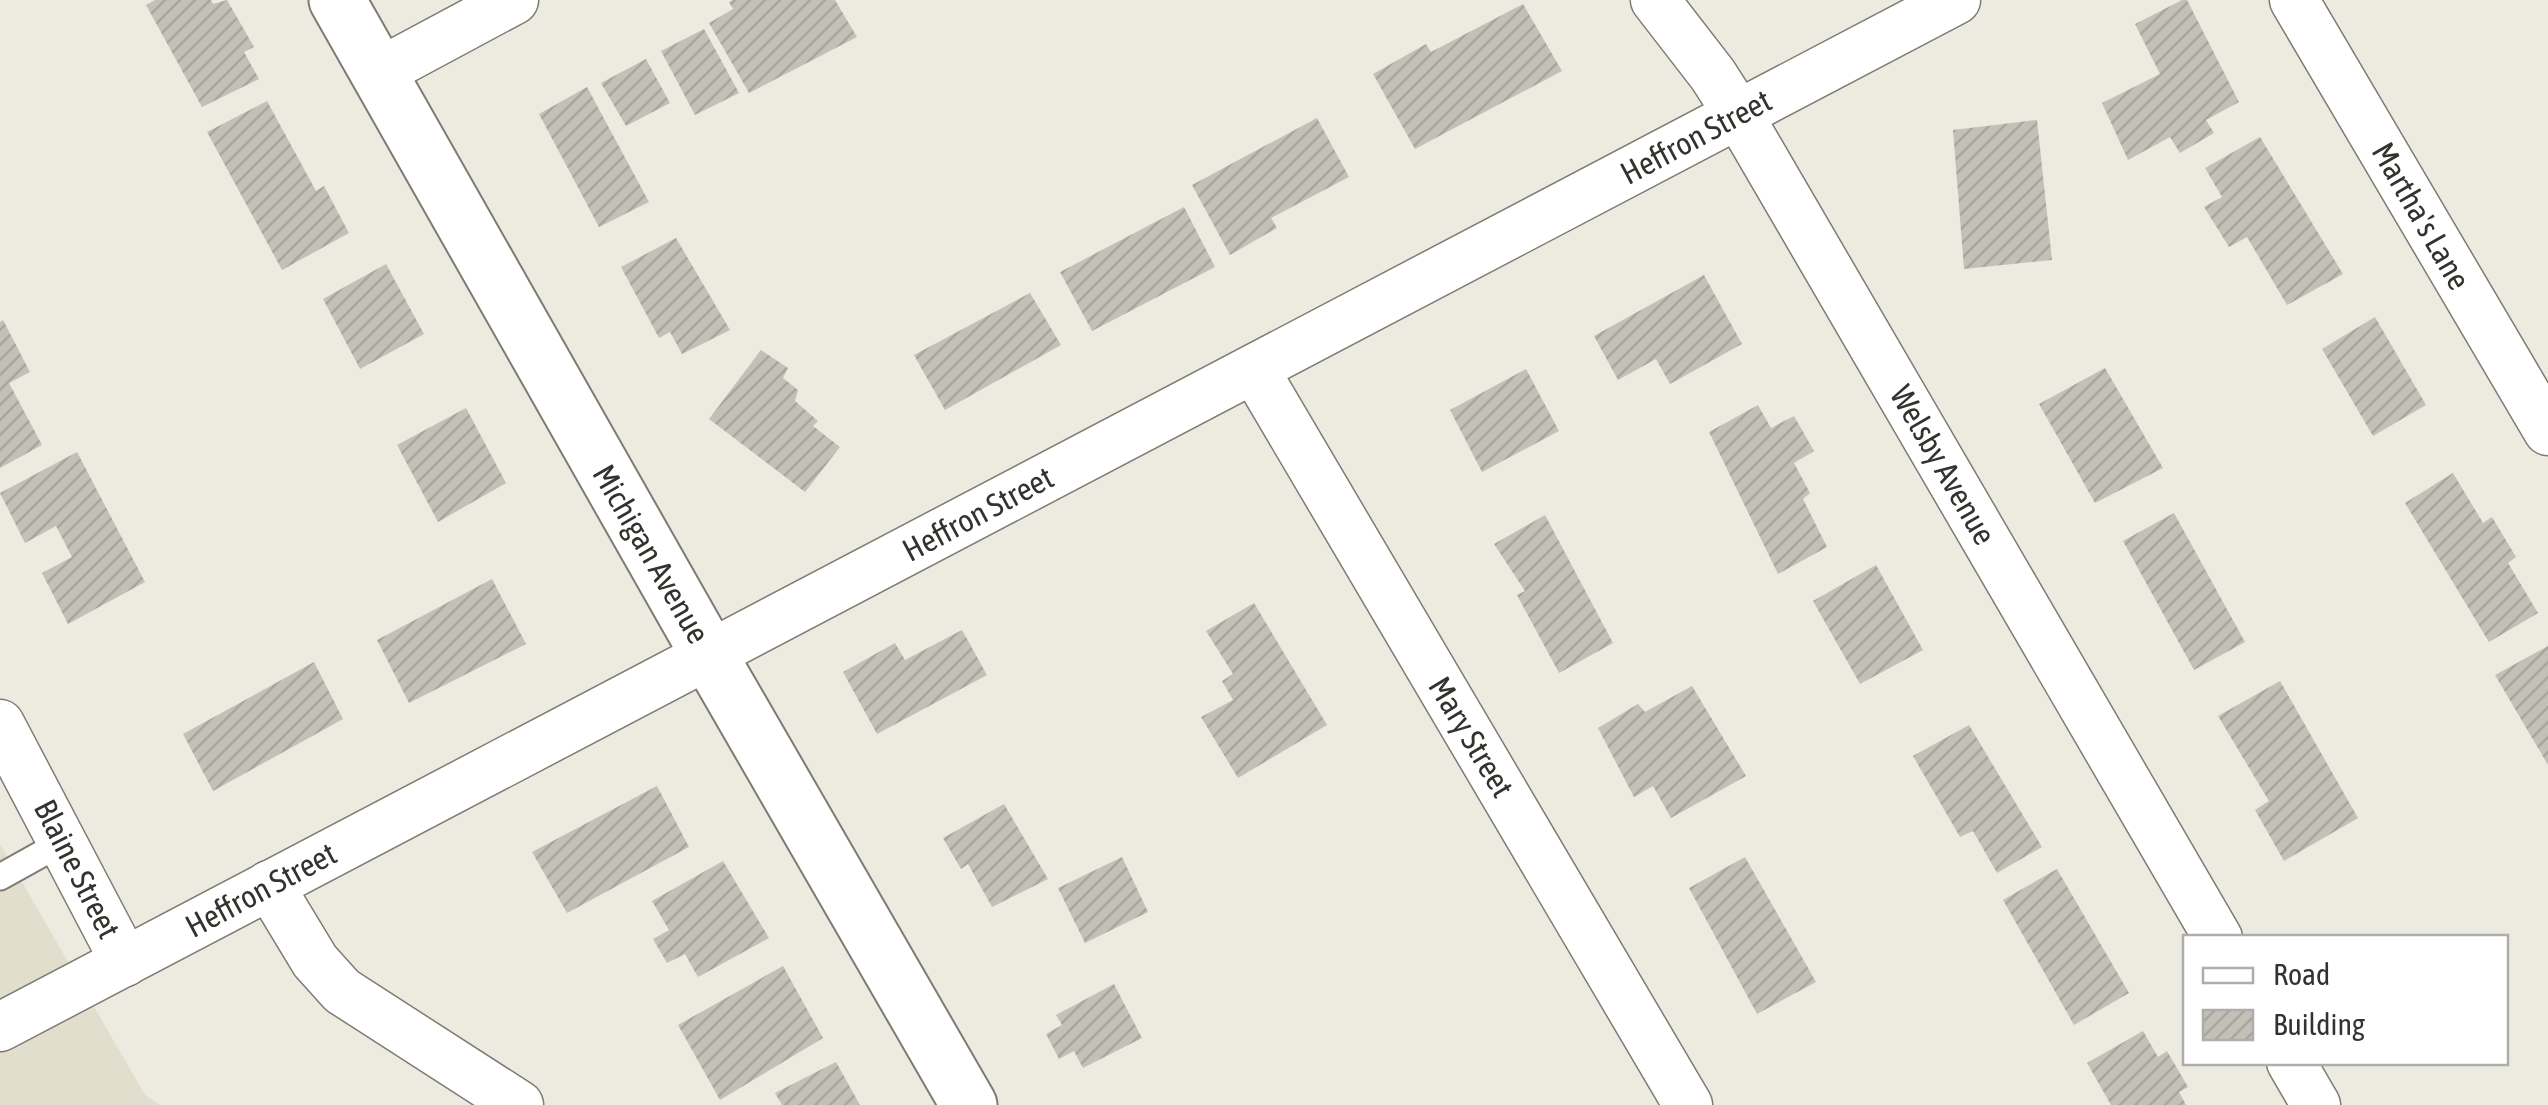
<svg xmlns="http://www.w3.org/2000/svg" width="2548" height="1105" font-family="'Asap Condensed',sans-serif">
	<defs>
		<pattern id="building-hatch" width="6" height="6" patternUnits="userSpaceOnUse" patternTransform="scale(2.5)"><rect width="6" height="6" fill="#c3c1b7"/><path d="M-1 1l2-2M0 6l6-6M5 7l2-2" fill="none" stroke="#a8a69e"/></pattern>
	</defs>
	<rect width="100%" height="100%" fill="#edebe0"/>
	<path fill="#e2decd" d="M 0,844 L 145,1095 L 160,1105 L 0,1105 Z"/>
	<g fill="url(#building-hatch)">
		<path d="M 155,0 L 211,0 L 213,4 L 227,0 L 254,47 L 244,52 L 259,79 L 202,107 L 146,5 Z"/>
		<path d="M 733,0 L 835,0 L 857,37 L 749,93 L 709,23 L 733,9 L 729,2 Z"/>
		<path d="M 2182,0 L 2187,0 L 2239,102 L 2206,120 L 2214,133 L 2180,153 L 2170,137 L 2128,160 L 2102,103 L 2160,74 L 2135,24 Z"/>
		<path d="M 1523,4 L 1562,71 L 1415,149 L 1373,74 L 1426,44 L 1431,52 Z"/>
		<path d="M 704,29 L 739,93 L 695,115 L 661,51 Z"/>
		<path d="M 646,59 L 670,103 L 626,126 L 601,83 Z"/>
		<path d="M 587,87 L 649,202 L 599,227 L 539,114 Z"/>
		<path d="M 267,101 L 316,191 L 324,186 L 349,233 L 282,270 L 207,132 Z"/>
		<path d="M 1317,118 L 1349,177 L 1271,218 L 1277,228 L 1230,255 L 1192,185 Z"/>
		<path d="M 2037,120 L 2052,260 L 1964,269 L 1953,130 Z"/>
		<path d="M 2260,137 L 2343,274 L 2287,305 L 2247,237 L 2229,247 L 2204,207 L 2222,197 L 2205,168 Z"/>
		<path d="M 1184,207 L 1215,267 L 1092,331 L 1060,272 Z"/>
		<path d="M 676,238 L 730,330 L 682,354 L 670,332 L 659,338 L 621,267 Z"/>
		<path d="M 386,264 L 424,334 L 360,369 L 323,299 Z"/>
		<path d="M 1704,275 L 1742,344 L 1670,384 L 1656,359 L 1618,380 L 1594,336 Z"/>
		<path d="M 1030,293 L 1061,345 L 945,410 L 914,355 Z"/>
		<path d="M 2375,317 L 2426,405 L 2373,436 L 2322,349 Z"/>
		<path d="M 3,320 L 30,372 L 9,383 L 42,445 L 0,468 L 0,322 Z"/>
		<path d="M 761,350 L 788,368 L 783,378 L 798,390 L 795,401 L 818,421 L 813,426 L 840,447 L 805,492 L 709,419 Z"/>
		<path d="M 2105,368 L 2163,468 L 2095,503 L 2039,404 Z"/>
		<path d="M 1526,369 L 1559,431 L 1482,472 L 1450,410 Z"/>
		<path d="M 1758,405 L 1771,428 L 1794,416 L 1814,451 L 1794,463 L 1810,493 L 1803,499 L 1827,547 L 1778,574 L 1709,432 Z"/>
		<path d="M 466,408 L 506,483 L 438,522 L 397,445 Z"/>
		<path d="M 77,452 L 145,582 L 68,624 L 42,573 L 72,557 L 56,526 L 25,543 L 0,493 Z"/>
		<path d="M 2453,473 L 2483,523 L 2492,517 L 2516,557 L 2508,563 L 2538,613 L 2489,642 L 2405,503 Z"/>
		<path d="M 2174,513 L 2245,642 L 2194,670 L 2123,541 Z"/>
		<path d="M 1545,515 L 1613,643 L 1559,673 L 1517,595 L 1525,591 L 1494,544 Z"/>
		<path d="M 1876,565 L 1923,650 L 1860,684 L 1813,601 Z"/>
		<path d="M 492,579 L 526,644 L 409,703 L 377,640 Z"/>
		<path d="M 1254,603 L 1327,725 L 1238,778 L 1201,717 L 1233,700 L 1222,681 L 1233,674 L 1206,631 Z"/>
		<path d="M 962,630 L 987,675 L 877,734 L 843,672 L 895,643 L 905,660 Z"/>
		<path d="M 2548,646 L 2548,765 L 2495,675 Z"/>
		<path d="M 314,662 L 343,719 L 213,791 L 183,734 Z"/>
		<path d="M 2280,681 L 2358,818 L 2284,861 L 2255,810 L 2269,801 L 2218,716 Z"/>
		<path d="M 1692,686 L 1746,776 L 1671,818 L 1653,786 L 1634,797 L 1598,728 L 1638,704 L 1645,712 Z"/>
		<path d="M 1969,725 L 2042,847 L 1997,873 L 1973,831 L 1960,837 L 1913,756 Z"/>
		<path d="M 657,786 L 689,847 L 567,913 L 532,852 Z"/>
		<path d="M 1004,804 L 1048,879 L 992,907 L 968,864 L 961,869 L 943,838 Z"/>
		<path d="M 1122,857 L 1148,912 L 1085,943 L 1058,888 Z"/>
		<path d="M 1745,857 L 1816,982 L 1757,1014 L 1689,888 Z"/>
		<path d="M 723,861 L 769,938 L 698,977 L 685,954 L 667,963 L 653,939 L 669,930 L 652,901 Z"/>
		<path d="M 2057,869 L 2129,993 L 2074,1025 L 2003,900 Z"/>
		<path d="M 783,966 L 823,1038 L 720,1100 L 678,1025 Z"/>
		<path d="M 1114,984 L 1142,1038 L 1083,1068 L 1074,1051 L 1059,1059 L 1046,1034 L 1062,1025 L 1056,1015 Z"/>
		<path d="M 2143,1031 L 2158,1057 L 2167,1051 L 2188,1087 L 2179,1092 L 2186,1105 L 2111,1105 L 2087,1063 Z"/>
		<path d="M 836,1062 L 860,1105 L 782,1105 L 775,1093 Z"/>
	</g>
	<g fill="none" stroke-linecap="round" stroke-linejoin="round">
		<defs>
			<path id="lane" d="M 0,877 L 63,842"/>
			<g id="street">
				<path d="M 1655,0 L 1713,75 L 1738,114 L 2218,938"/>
				<path d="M 2294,0 L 2548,431"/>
				<path d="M 378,73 L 514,0"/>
				<path d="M 1254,369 L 1688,1105"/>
				<path d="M 0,724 L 125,962"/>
				<path d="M 269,885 L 315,961 L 342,991 L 519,1105"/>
				<path d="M 0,1027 L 1956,0"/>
				<path d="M 2291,1062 L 2316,1105"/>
			</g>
			<path id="secondary" d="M 337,0 L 709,655 L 969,1105"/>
		</defs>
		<use href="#lane" stroke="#7d7c72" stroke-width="29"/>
		<use href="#street" stroke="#7d7c72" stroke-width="51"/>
		<use href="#secondary" stroke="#7d7c72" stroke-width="59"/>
		<use href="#lane" stroke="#fff" stroke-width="25"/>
		<use href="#street" stroke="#fff" stroke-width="48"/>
		<use href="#secondary" stroke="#fff" stroke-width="55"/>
	</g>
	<g text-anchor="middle" stroke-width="9" stroke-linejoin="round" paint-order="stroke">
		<g font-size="32" fill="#32322e" stroke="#fff">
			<text transform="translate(1696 137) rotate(-28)" y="11">Heffron Street</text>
			<text transform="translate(2421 216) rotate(60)" y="11">Martha's Lane</text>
			<text transform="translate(1943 465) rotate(60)" y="11">Welsby Avenue</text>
			<text transform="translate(978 514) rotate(-28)" y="11">Heffron Street</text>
			<text transform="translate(651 554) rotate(60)" y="11">Michigan Avenue</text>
			<text transform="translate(1471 737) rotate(59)" y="11">Mary Street</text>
			<text transform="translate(77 869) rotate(63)" y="11">Blaine Street</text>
			<text transform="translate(261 890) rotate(-28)" y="11">Heffron Street</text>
		</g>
	</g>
	<rect x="2183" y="935" width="325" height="130" fill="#ffffff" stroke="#adadab" stroke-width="2.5"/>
	<rect x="2203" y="968" width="50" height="15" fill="#ffffff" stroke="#adadab" stroke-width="2.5"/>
	<text x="2273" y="985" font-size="30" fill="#32322e">Road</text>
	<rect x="2203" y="1010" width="50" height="30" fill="url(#building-hatch)" stroke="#adadab" stroke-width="2.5"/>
	<text x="2273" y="1035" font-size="30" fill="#32322e">Building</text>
</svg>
